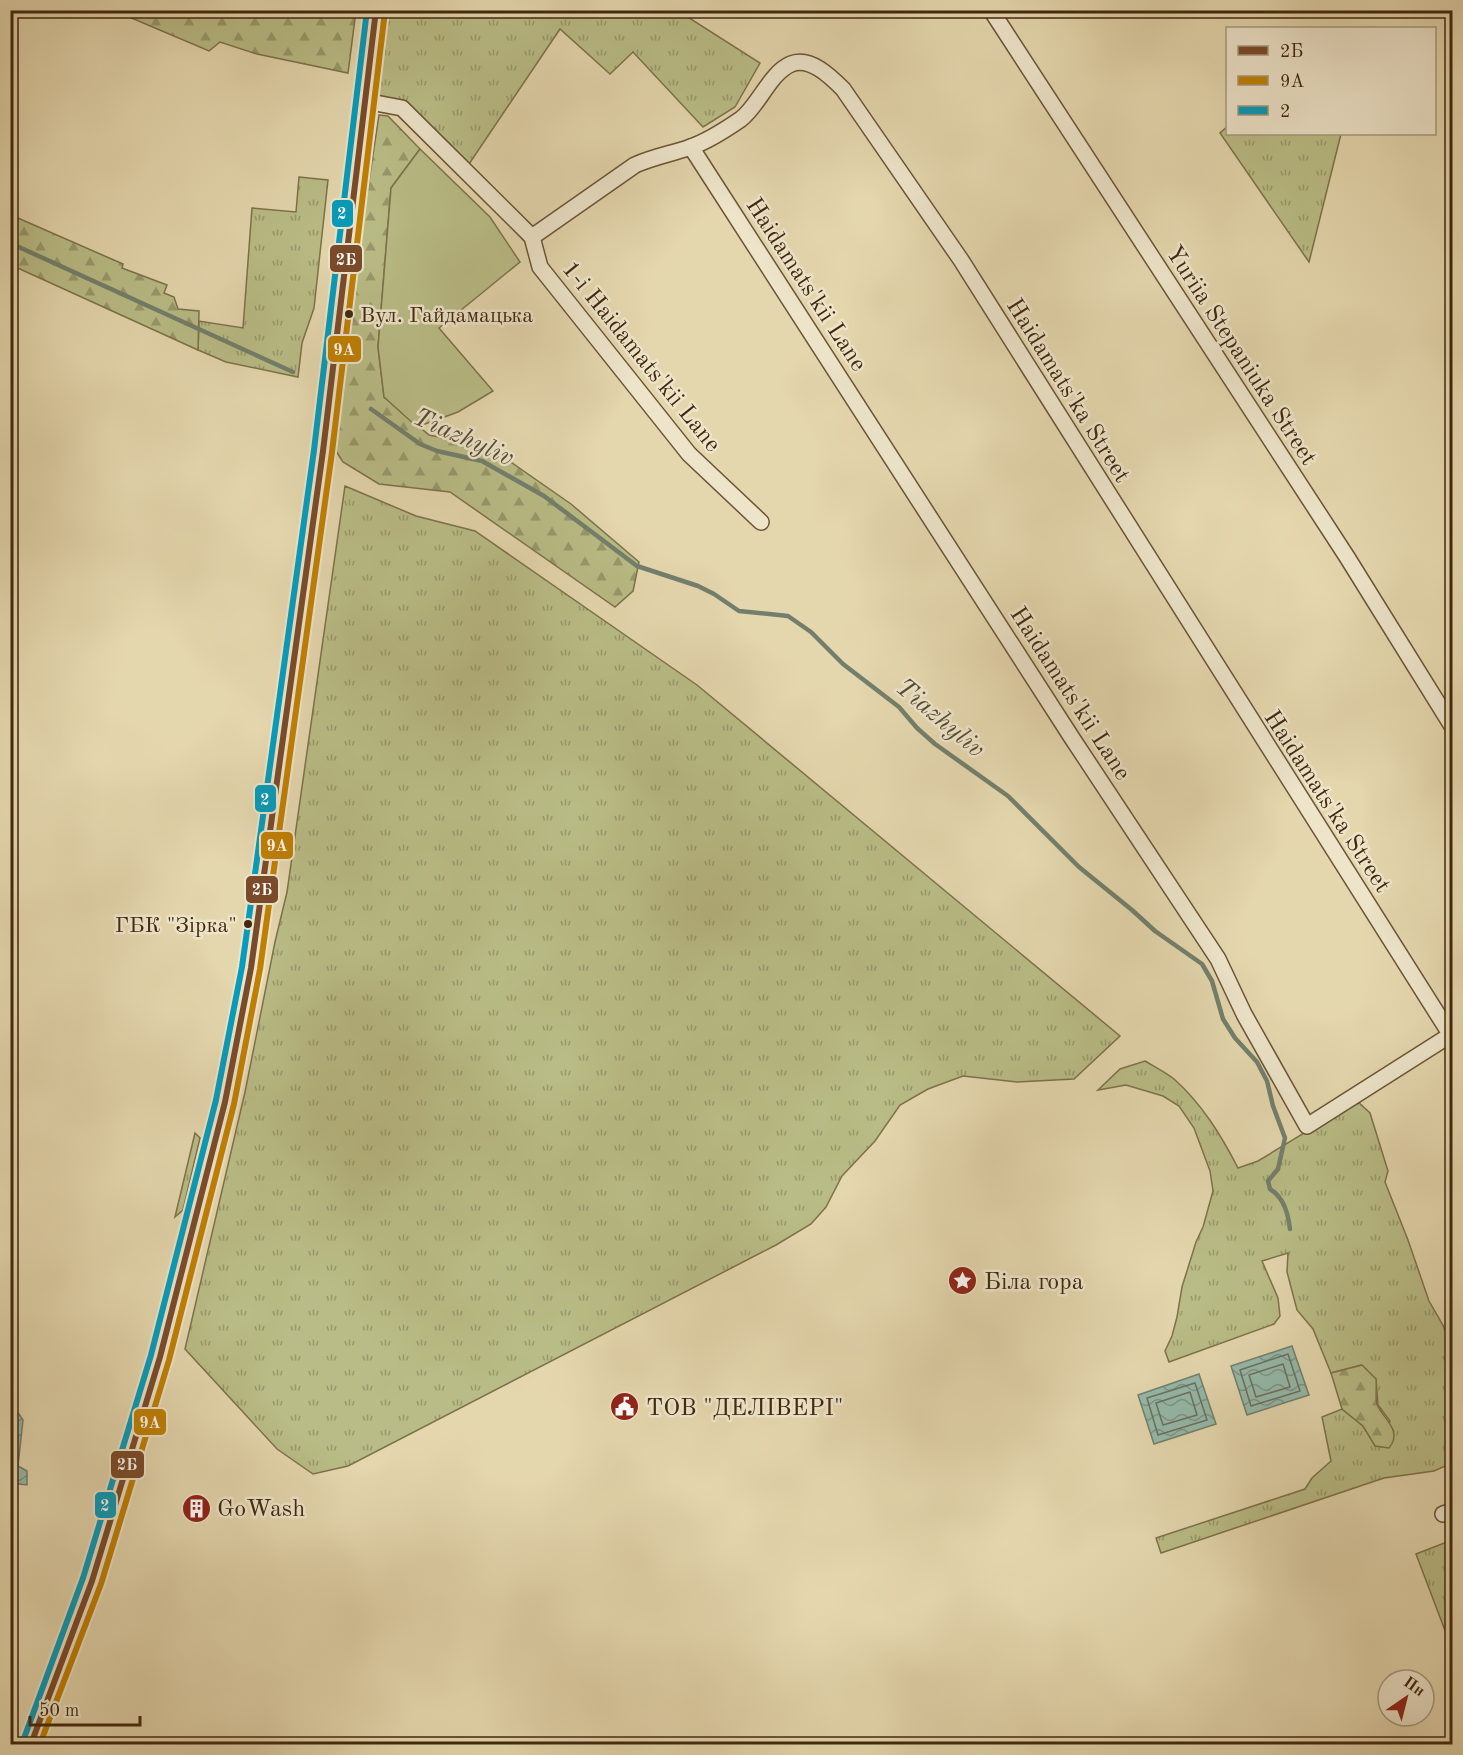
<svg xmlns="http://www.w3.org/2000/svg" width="1463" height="1755" font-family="'Old Standard TT',serif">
	<defs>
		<pattern id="grass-tufts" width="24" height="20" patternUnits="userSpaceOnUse" patternTransform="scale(1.5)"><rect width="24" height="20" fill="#b9bc86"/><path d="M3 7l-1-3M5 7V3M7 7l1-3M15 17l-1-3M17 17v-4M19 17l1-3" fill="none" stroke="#98996c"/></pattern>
		<pattern id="forest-firs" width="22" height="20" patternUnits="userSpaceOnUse" patternTransform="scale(1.5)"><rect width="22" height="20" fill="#b9bc86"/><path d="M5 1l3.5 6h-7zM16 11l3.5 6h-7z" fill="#98996c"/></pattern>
		<pattern id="water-waves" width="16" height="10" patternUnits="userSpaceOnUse" patternTransform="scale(1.5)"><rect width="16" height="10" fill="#95b9ab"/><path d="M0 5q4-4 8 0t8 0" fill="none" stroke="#7b968a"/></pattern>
	</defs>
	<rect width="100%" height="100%" fill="#e4d6ad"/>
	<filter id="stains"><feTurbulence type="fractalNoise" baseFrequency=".00333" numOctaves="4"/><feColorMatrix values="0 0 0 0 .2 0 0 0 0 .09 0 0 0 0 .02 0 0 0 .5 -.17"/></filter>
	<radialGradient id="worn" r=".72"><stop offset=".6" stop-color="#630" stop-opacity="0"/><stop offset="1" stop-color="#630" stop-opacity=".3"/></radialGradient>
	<g fill="url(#grass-tufts)" stroke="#7d724a" stroke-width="1.5">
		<path d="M 377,11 L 689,11 L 686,16 L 760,63 L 735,107 L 703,127 L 633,52 L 610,74 L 560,29 L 465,170 L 402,108 L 365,101 Z"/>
		<path d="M 1227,127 L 1228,134 L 1341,134 L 1309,262 L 1220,133 Z"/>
		<path d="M 299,177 L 328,180 L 314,308 L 302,343 L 298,377 L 226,362 L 198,350 L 199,321 L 243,328 L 252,208 L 296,212 Z"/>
		<path d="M 345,486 L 416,516 L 475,531 L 697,685 L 1120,1036 L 1074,1079 L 1017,1082 L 963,1076 L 928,1089 L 900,1105 L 875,1141 L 842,1176 L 826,1207 L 811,1224 L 776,1245 L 348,1466 L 313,1474 L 277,1449 L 185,1349 L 245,1092 L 275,942 L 287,892 Z"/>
		<path d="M 1145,1061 C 1155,1067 1165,1072 1174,1079 C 1202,1104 1221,1135 1238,1168 L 1258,1161 L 1357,1101 L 1370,1113 L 1388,1171 L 1385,1182 L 1408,1240 L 1429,1301 L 1452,1341 L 1452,1463 L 1434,1471 L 1384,1478 L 1161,1553 L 1156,1538 L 1305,1489 L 1312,1478 L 1331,1461 L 1322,1417 L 1342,1409 L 1363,1426 L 1376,1446 L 1390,1421 L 1378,1405 L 1376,1379 L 1361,1365 L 1331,1373 L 1313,1329 L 1297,1310 L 1287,1272 L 1288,1253 L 1262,1261 L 1278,1298 L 1280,1316 L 1274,1324 L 1169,1362 L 1165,1351 L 1172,1336 L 1177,1317 L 1182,1287 L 1196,1242 L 1203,1227 L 1213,1191 L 1210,1171 L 1194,1128 L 1179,1106 L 1163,1096 L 1126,1085 L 1098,1090 L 1120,1069 Z"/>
		<path d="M 195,1133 L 200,1138 L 183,1210 L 175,1217 Z"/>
		<path d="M 1452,1540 L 1452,1649 L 1416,1554 Z"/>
	</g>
	<g fill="url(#forest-firs)" stroke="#7d724a" stroke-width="1.5">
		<path d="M 115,11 L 356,11 L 348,73 L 257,54 L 220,42 L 209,51 Z"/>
		<path d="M 379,115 L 388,116 L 420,149 L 391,188 L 378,347 L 384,397 L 429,435 L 489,447 L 571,504 L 639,562 L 633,591 L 615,607 L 450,492 L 379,484 L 343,462 L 332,445 L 342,360 Z"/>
		<path d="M 11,215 L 123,264 L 122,268 L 167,285 L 164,293 L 174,297 L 178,309 L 199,311 L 198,350 L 11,265 Z"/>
		<path d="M 1362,1365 L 1376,1379 C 1377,1387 1375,1397 1377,1404 C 1381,1417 1404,1430 1389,1448 L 1375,1446 L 1363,1426 L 1342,1409 L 1331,1373 Z"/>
	</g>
	<path fill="#b9bc86" stroke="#7d724a" stroke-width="1.5" d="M 420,149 L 490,217 L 520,262 L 439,328 L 493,391 L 458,412 L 417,427 L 384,397 L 378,347 L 391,188 Z"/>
	<g fill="url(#water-waves)" stroke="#737f6c" stroke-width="1.5">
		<path d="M 1292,1346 L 1309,1395 L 1247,1415 L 1231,1366 Z"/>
		<path d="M 1199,1374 L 1216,1424 L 1154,1444 L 1138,1395 Z"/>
		<path d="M 11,1412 L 19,1414 L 23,1420 L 18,1466 L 27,1471 L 27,1485 L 11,1483 Z"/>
	</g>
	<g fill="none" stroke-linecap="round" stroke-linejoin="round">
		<g stroke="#6b705c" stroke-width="1.5">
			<path d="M 1288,1354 L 1300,1391 L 1251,1406 L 1240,1370 Z"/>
			<path d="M 1283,1364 L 1290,1387 L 1256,1397 L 1249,1375 Z"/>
			<path d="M 1195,1383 L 1207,1420 L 1158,1435 L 1147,1398 Z"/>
			<path d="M 1190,1392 L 1197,1415 L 1163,1425 L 1156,1403 Z"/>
			<path d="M 10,1418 L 16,1422 L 12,1465 L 17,1474 L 16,1477 L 10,1477"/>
		</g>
		<g stroke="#737f6c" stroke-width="4.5">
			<path d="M 10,243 L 293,372"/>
			<path d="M 371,409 L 420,444 L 437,451 L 482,461 L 544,496 L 637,566 L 698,586 L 714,594 L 739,611 L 788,616 L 811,632 L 843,664 L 899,707 L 917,728 L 935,744 L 1008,796 L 1079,867 L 1132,910 L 1155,931 L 1202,964 L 1212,981 L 1223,1019 L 1235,1038 L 1257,1062 L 1267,1081 L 1273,1106 L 1285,1138 L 1278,1169 L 1268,1181 L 1270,1189 C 1284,1198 1288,1213 1290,1229"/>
		</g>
		<defs>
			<g id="minor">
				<path d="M 991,10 L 1347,557 L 1452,726"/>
				<path d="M 365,101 L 402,108 L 532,237 L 540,267 L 689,454 L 761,522"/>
				<path d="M 691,147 L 1072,738 L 1218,959 L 1244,1014 L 1307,1126 L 1452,1034"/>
				<path d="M 532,237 L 635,165 C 653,157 670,154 688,148 C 704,143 728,128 741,119 C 759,105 770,73 791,64 C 810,56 831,77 843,89 L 961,260 L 1452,1037"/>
				<path d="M 1443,1514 L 1452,1511"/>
				<path d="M 31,1744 L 92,1581 L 160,1357 L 225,1102 L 251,968 L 323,451 L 376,10"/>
			</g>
		</defs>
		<use href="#minor" stroke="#6a5436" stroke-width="18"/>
		<use href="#minor" stroke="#ede4ca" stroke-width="15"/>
		<defs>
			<path id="bus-1" d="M 31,1744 L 92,1581 L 160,1357 L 225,1102 L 251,968 L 323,451 L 376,10"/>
			<path id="bus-2" d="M 40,1744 L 101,1584 L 169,1360 L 234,1104 L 260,969 L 332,452 L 385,11"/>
			<path id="bus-3" d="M 23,1741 L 83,1578 L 151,1355 L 216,1100 L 242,967 L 314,450 L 367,10"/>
		</defs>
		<use href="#bus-1" stroke="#ede4ca" stroke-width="10"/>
		<use href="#bus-2" stroke="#ede4ca" stroke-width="10"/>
		<use href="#bus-3" stroke="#ede4ca" stroke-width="10"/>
		<use href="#bus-1" stroke="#7a4b2a" stroke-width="6"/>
		<use href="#bus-2" stroke="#c08004" stroke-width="6"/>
		<use href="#bus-3" stroke="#069cbb" stroke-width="6"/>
	</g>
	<defs>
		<symbol id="sight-disc" viewBox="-11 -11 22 22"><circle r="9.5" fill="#8f2418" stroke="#ede4ca"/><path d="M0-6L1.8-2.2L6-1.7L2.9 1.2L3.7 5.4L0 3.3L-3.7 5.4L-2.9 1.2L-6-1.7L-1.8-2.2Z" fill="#fff"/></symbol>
		<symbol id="civic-disc" viewBox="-11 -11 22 22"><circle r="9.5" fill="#8f2418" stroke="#ede4ca"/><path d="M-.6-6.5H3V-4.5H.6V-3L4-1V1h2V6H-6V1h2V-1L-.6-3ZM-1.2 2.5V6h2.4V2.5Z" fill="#fff"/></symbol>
		<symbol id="building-disc" viewBox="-11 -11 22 22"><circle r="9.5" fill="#8f2418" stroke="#ede4ca"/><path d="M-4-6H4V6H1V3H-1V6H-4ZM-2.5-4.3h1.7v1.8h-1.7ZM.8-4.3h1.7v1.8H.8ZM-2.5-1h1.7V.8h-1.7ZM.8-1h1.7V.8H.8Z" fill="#fff"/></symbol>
	</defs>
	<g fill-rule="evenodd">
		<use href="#sight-disc" x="946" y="1264" width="33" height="33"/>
		<use href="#civic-disc" x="608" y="1390" width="33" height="33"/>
		<use href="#building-disc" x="180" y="1492" width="33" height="33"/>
	</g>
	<g fill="#41280e" stroke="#ede4ca" stroke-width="2">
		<circle cx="349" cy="314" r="5"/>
		<circle cx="248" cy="924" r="5"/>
	</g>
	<g text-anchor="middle" stroke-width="5" stroke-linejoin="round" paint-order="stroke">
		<g font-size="22" fill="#41280e" stroke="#ede4ca" text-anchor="start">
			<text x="360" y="322">Вул. Гайдамацька</text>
			<text x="237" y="932" text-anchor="end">ГБК "Зірка"</text>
		</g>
		<g font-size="24" fill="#41280e" stroke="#ede4ca">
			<text transform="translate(807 284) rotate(57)" y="8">Haidamats'kii Lane</text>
			<text transform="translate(1242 355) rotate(57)" y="8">Yuriia Stepaniuka Street</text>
			<text transform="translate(642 356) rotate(51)" y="8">1-i Haidamats'kii Lane</text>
			<text transform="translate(1069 390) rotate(58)" y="8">Haidamats'ka Street</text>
			<text transform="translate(1071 693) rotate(57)" y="8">Haidamats'kii Lane</text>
			<text transform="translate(1328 801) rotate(57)" y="8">Haidamats'ka Street</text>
		</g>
		<g font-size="24" fill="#41280e" stroke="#ede4ca" text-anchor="start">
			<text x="984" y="1289">Біла гора</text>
			<text x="646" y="1415">ТОВ "ДЕЛІВЕРІ"</text>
			<text x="217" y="1516">GoWash</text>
		</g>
		<g font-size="26" font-style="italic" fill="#564c35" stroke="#ede4ca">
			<text transform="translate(464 436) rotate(24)" y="9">Tiazhyliv</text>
			<text transform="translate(941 717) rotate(40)" y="9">Tiazhyliv</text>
		</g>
	</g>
	<g stroke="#ede4ca" stroke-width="2">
		<rect x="331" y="199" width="23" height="29" rx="6" fill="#069cbb"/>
		<rect x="329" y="244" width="34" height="29" rx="6" fill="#7a4b2a"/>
		<rect x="327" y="335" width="35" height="28" rx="6" fill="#c08004"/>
		<rect x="254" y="784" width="23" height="29" rx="6" fill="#069cbb"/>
		<rect x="260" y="831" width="34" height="29" rx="6" fill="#c08004"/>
		<rect x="245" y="875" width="34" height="29" rx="6" fill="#7a4b2a"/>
		<rect x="133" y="1408" width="34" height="28" rx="6" fill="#c08004"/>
		<rect x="110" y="1450" width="35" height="29" rx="6" fill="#7a4b2a"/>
		<rect x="94" y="1491" width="23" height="28" rx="6" fill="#069cbb"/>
	</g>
	<g font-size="16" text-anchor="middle" font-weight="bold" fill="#fff">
		<text x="342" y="219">2</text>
		<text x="346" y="265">2Б</text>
		<text x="344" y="355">9А</text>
		<text x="265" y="805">2</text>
		<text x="277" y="851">9А</text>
		<text x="262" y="895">2Б</text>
		<text x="150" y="1428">9А</text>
		<text x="127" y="1470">2Б</text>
		<text x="105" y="1511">2</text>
	</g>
	<rect width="1463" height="1755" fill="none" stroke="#e4d6ad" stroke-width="36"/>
	<rect x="12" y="12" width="1439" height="1731" fill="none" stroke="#41280e" stroke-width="3"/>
	<rect x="18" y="18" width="1427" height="1719" fill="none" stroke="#41280e" stroke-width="1.5"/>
	<rect x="1226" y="27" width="210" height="108" fill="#ede4ca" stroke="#a8997f" stroke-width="1.5"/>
	<rect x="1238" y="46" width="30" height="9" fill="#7a4b2a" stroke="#a8997f" stroke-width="1.5"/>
	<text x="1280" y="57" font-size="18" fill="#41280e">2Б</text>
	<rect x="1238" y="76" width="30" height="9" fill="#c08004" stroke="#a8997f" stroke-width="1.5"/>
	<text x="1280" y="87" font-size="18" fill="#41280e">9А</text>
	<rect x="1238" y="106" width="30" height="9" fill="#069cbb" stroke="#a8997f" stroke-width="1.5"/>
	<text x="1280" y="117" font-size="18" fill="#41280e">2</text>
	<g transform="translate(1406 1698) rotate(35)"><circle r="28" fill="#ede4ca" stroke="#a8997f" stroke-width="1.5"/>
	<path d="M0-4.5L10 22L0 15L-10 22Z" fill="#8f2418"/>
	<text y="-9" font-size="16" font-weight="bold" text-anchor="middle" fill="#41280e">Пн</text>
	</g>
	<path d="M30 1716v9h110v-9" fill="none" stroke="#41280e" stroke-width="3"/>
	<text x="39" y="1716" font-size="18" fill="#41280e" stroke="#ede4ca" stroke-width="4.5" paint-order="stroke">50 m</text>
	<rect width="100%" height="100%" filter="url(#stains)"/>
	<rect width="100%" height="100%" fill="url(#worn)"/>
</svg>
